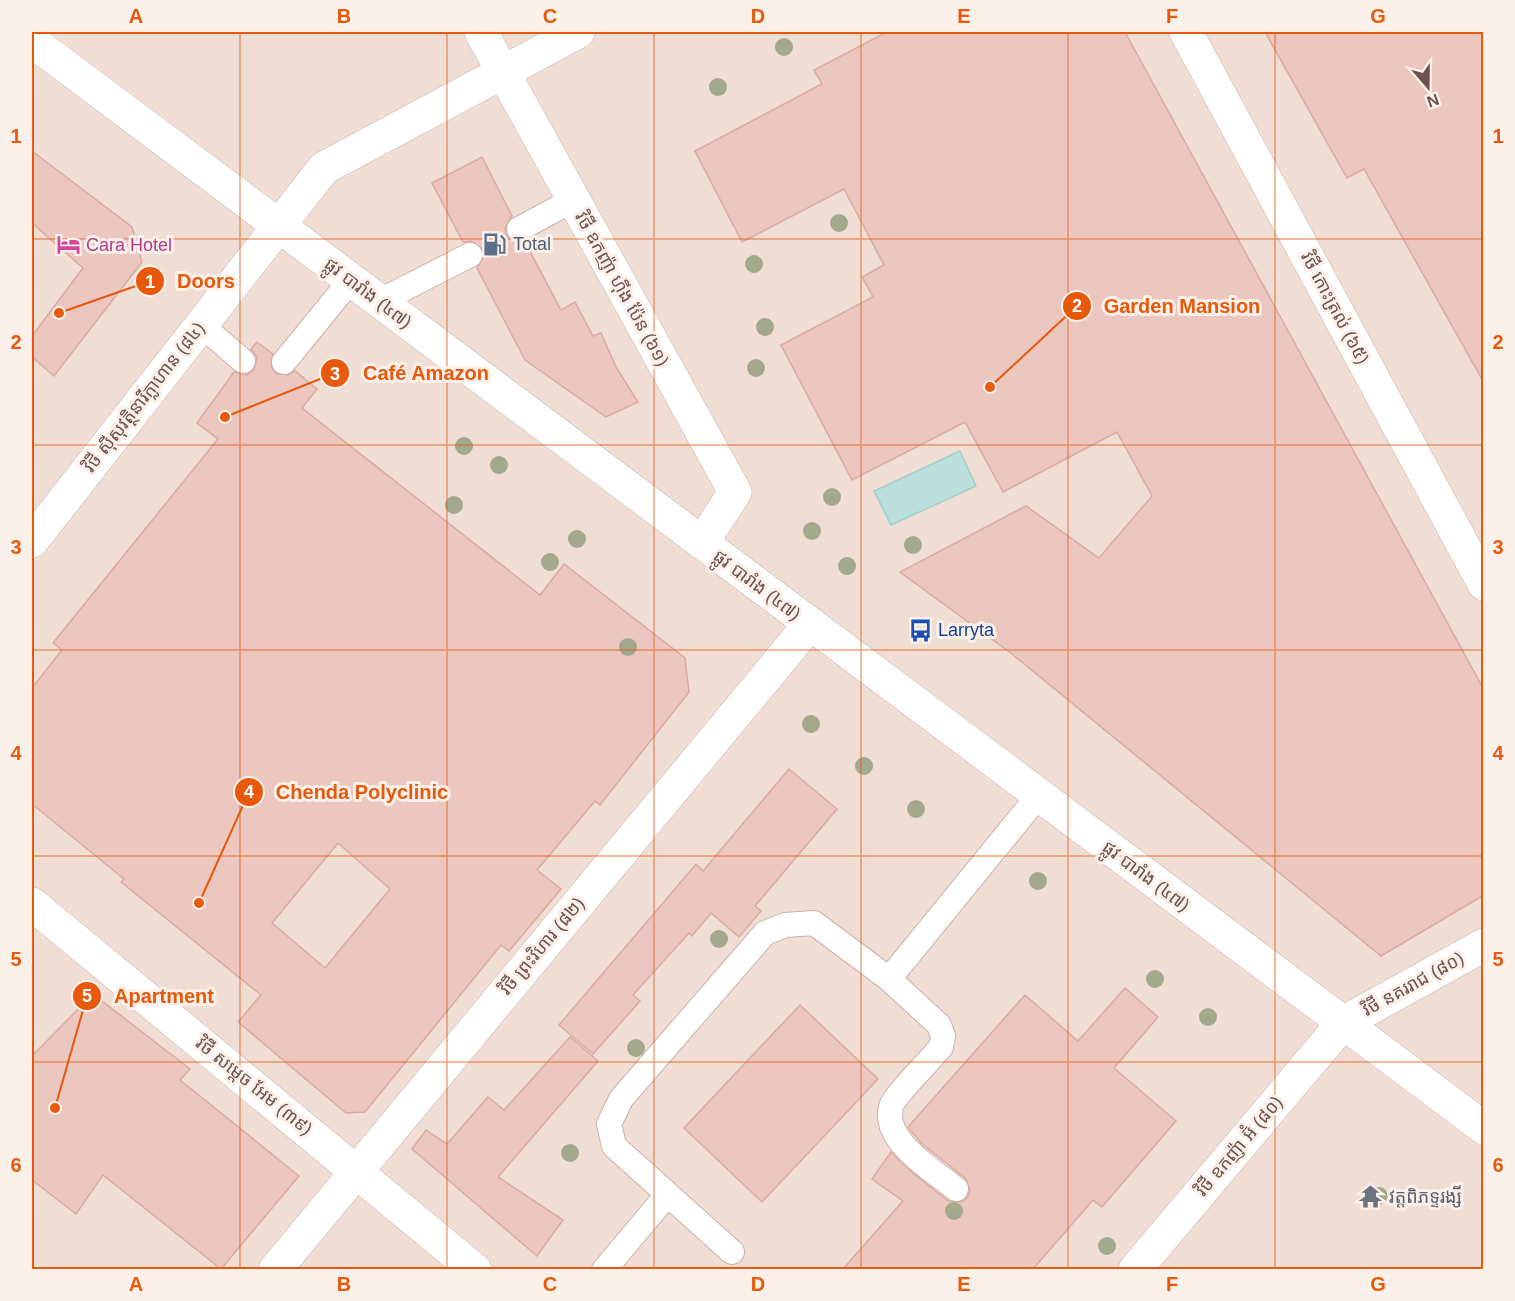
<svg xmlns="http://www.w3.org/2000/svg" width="1515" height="1301" font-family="Arial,'Noto Sans Khmer',sans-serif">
	<rect width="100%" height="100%" fill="#f9ece5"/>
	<rect fill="#f0ddd4" x="32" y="32" width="1451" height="1237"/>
	<path fill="#bce0dd" stroke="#a3d0cd" stroke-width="1.5" d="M 960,451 L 976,486 L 891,525 L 874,491 Z"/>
	<g fill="#ebc7c0" stroke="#dbaba2" stroke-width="1.5" fill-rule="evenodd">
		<path d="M 887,32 L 1125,32 L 1484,690 L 1484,895 L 1381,956 L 1012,654 L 900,572 L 1026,506 L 1099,558 L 1152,496 L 1117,432 L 1003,492 L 965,422 L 852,480 L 781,345 L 873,297 L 862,277 L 884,265 L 844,189 L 742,242 L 695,151 L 822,84 L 814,70 Z"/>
		<path d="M 1265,32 L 1484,32 L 1484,383 L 1364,169 L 1347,178 Z"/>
		<path d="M 32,151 L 132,227 L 142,262 L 54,376 L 32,357 L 32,336 L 83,268 L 32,223 Z"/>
		<path d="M 482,157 L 512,216 L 505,228 L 507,236 L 518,243 L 525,242 L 561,310 L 575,302 L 593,336 L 601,333 L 616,367 L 638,402 L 606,417 L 525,360 L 477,268 L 484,256 L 482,248 L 471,241 L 463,242 L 432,183 Z"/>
		<path d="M 257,342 L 273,354 L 271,366 L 275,373 L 288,375 L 295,371 L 317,389 L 302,408 L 540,595 L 564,564 L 685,658 L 689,692 L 600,805 L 595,801 L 537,870 L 561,889 L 509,951 L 501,945 L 365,1112 L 346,1113 L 238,1022 L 261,995 L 121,882 L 124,879 L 32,804 L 32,688 L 62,650 L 53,643 L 218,439 L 197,423 L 234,372 L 247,375 L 254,370 L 257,357 L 251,349 ZM 338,843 L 390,889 L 325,968 L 272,923 Z"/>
		<path d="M 789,769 L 837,809 L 755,906 L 761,911 L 739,937 L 711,913 L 692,936 L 689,933 L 633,995 L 640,1001 L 593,1054 L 559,1025 L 696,864 L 703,871 Z"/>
		<path d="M 1125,988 L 1158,1017 L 1114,1068 L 1176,1121 L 1102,1207 L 1093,1200 L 1033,1269 L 843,1269 L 903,1201 L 872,1179 L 891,1152 L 914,1174 L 948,1201 L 961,1202 L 968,1197 L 970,1190 L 965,1178 L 921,1143 L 908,1127 L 1025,995 L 1078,1041 Z"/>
		<path d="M 93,994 L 190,1069 L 180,1080 L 299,1176 L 221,1269 L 103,1175 L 76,1214 L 32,1180 L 32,1056 Z"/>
		<path d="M 800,1005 L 878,1079 L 762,1202 L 684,1128 Z"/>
		<path d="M 570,1037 L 598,1061 L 498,1177 L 563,1220 L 537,1256 L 412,1149 L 426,1130 L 447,1144 L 488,1097 L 504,1110 Z"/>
	</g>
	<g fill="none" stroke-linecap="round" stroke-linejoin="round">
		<defs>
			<g id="service">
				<path d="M 519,229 L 573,200"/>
				<path d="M 380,301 L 470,255"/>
				<path d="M 200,324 L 243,361"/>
				<path d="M 284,362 L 351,280"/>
				<path d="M 889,979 L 939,1025 L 943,1036 L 941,1047 C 932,1058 893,1097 891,1107 C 882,1141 933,1170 956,1189"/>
				<path d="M 732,1252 L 614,1146 L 609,1124 L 621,1099 L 765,933 L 785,925 L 814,923 L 889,979 L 1039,795"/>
				<path d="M 604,1270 L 667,1195"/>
			</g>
			<g id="minor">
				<path d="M 1186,32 L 1484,584"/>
				<path d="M 32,904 L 475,1270"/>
				<path d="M 275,1270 L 810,624"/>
				<path d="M 1135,1270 L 1343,1023 L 1484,945"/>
			</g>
			<g id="tertiary">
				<path d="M 481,32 L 735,492 L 702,543"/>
				<path d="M 32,541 L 324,168 L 578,32"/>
			</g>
			<path id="secondary" d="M 32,41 L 1484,1128"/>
		</defs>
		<use href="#service" stroke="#c8b3ac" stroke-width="26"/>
		<use href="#minor" stroke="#c8b3ac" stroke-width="34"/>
		<use href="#tertiary" stroke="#c8b3ac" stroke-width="34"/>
		<use href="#secondary" stroke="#cdb4ad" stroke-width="34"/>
		<use href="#service" stroke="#fff" stroke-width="24"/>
		<use href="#minor" stroke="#fff" stroke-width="33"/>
		<use href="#tertiary" stroke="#fff" stroke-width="33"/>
		<use href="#secondary" stroke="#fff" stroke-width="33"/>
	</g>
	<g fill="#a4a98e">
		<circle cx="784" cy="47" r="9"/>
		<circle cx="718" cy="87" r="9"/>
		<circle cx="839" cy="223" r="9"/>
		<circle cx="754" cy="264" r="9"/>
		<circle cx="765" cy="327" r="9"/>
		<circle cx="756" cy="368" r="9"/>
		<circle cx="464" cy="446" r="9"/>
		<circle cx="499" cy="465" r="9"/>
		<circle cx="832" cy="497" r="9"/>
		<circle cx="454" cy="505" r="9"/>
		<circle cx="812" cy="531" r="9"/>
		<circle cx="577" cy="539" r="9"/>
		<circle cx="913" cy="545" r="9"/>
		<circle cx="550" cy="562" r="9"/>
		<circle cx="847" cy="566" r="9"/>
		<circle cx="628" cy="647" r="9"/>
		<circle cx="811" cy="724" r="9"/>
		<circle cx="864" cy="766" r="9"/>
		<circle cx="916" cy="809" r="9"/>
		<circle cx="1038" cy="881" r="9"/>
		<circle cx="719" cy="939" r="9"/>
		<circle cx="1155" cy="979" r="9"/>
		<circle cx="1208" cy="1017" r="9"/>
		<circle cx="636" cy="1048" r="9"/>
		<circle cx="570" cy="1153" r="9"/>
		<circle cx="1379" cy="1196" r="9"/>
		<circle cx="954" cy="1211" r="9"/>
		<circle cx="1107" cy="1246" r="9"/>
	</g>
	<path fill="none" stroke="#e8590c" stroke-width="1.5" stroke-opacity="0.55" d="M 240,32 L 240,1270M 447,32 L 447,1270M 654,32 L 654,1270M 861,32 L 861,1270M 1068,32 L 1068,1270M 1275,32 L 1275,1270M 32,239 L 1484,239M 32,445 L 1484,445M 32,650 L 1484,650M 32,856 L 1484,856M 32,1062 L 1484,1062"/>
	<defs>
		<symbol id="fuel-bare" viewBox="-9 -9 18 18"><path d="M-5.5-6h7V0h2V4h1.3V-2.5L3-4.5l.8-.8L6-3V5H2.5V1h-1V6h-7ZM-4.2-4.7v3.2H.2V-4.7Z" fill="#5c6f8a" stroke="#fcf1ea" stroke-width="2.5" paint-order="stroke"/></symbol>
		<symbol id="hotel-bare" viewBox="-9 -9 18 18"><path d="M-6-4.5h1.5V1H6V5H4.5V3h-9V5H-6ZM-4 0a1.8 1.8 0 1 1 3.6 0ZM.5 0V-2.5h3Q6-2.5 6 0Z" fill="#d1479c" stroke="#fcf1ea" stroke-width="2.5" paint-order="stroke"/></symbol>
		<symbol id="bus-bare" viewBox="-9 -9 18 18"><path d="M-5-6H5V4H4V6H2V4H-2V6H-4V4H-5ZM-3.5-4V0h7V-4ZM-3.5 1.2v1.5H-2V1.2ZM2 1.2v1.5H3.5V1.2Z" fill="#1a4fb4" stroke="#fcf1ea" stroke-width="2.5" paint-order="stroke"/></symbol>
		<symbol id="temple-bare" viewBox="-9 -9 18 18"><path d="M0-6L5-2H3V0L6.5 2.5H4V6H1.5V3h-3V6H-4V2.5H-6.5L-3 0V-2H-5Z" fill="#6b7280" stroke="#fcf1ea" stroke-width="2.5" paint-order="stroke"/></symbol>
	</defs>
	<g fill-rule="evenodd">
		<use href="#fuel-bare" x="478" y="228" width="33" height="33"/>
		<use href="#hotel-bare" x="52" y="228" width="33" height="33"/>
		<use href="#bus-bare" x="904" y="614" width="33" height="33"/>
		<use href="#temple-bare" x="1354" y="1180" width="33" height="33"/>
	</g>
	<g text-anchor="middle" stroke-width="6" stroke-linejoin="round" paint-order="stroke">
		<g font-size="18" fill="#4e5e75" stroke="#fcf1ea" text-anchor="start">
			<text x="513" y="250">Total</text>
		</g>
		<g font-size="18" fill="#b23c85" stroke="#fcf1ea" text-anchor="start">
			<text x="86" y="251">Cara Hotel</text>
		</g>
		<g font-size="18" fill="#6e524d" stroke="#fcf1ea">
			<text transform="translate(622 289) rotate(61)" y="6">វិថី ឧកញ៉ា ហ៊ីង ប៉ែន (៦១)</text>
			<text transform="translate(368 293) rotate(37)" y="6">ផ្លូវ បារាំង (៤៧)</text>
			<text transform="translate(1335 308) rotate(62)" y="6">វិថី កោះត្រល់ (៦៥)</text>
			<text transform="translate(144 397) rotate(-52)" y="6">វិថី ស៊ីសុវត្ថិនារីក្លាហាន (៨៤)</text>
			<text transform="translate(757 585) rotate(37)" y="6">ផ្លូវ បារាំង (៤៧)</text>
			<text transform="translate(1146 876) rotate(37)" y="6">ផ្លូវ បារាំង (៤៧)</text>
			<text transform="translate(542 946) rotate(-50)" y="6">វិថី ព្រះវិហារ (៨២)</text>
			<text transform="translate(1413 984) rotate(-29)" y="6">វិថី នគររាជ (៨០)</text>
			<text transform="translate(254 1086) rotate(39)" y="6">វិថី សម្តេច អែម (៣៩)</text>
			<text transform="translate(1239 1146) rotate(-50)" y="6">វិថី ឧកញ៉ា អ៊ំ (៨០)</text>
		</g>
		<g font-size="18" fill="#164399" stroke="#fcf1ea" text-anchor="start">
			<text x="938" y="636">Larryta</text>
		</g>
		<g font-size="18" fill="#5b616d" stroke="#fcf1ea" text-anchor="start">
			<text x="1389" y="1203">វត្តពិភទ្ទរង្សី</text>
		</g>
	</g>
	<path fill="none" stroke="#e8590c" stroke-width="2" d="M59 313L150 281M990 387L1077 306M225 417L335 373M199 903L249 792M55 1108L87 996"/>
	<g fill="#e8590c" stroke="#fcf1ea" stroke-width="2">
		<circle cx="59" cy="313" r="6"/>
		<circle cx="990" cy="387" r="6"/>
		<circle cx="225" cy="417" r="6"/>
		<circle cx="199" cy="903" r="6"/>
		<circle cx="55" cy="1108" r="6"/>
		<circle cx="150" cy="281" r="15"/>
		<circle cx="1077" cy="306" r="15"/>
		<circle cx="335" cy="373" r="15"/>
		<circle cx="249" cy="792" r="15"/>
		<circle cx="87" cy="996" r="15"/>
	</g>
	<g font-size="18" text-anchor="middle" font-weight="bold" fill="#fff">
		<text x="150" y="288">1</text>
		<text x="1077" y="312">2</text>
		<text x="335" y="380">3</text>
		<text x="249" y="798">4</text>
		<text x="87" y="1002">5</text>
	</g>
	<g font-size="20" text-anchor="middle" font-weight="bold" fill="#e8590c" stroke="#fcf1ea" stroke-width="6" stroke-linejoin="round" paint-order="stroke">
		<text x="206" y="288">Doors</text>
		<text x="1182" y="313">Garden Mansion</text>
		<text x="426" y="380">Café Amazon</text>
		<text x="362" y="799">Chenda Polyclinic</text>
		<text x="164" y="1003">Apartment</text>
	</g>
	<rect width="1515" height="1301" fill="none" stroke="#fcf1ea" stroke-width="66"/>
	<g transform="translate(1428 87) rotate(160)" stroke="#fcf1ea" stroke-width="4.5" paint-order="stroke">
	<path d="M0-4.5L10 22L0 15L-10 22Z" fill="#6e524d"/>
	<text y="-9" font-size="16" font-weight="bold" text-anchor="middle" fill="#6e524d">N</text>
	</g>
	<rect x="33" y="33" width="1449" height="1235" fill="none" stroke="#e8590c" stroke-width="2"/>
	<g font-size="20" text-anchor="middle" font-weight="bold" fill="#e8590c">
		<text x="136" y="23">A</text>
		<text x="344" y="23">B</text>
		<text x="550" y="23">C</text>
		<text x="758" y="23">D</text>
		<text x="964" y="23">E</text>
		<text x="1172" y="23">F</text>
		<text x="1378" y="23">G</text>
		<text x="16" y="143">1</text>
		<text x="1498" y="143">1</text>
		<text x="16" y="349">2</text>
		<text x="1498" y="349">2</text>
		<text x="16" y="554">3</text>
		<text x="1498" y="554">3</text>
		<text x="16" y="760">4</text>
		<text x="1498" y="760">4</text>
		<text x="16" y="966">5</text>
		<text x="1498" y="966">5</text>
		<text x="16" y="1172">6</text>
		<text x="1498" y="1172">6</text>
		<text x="136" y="1291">A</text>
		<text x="344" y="1291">B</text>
		<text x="550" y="1291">C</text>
		<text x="758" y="1291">D</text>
		<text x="964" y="1291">E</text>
		<text x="1172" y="1291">F</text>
		<text x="1378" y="1291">G</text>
	</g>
</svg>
